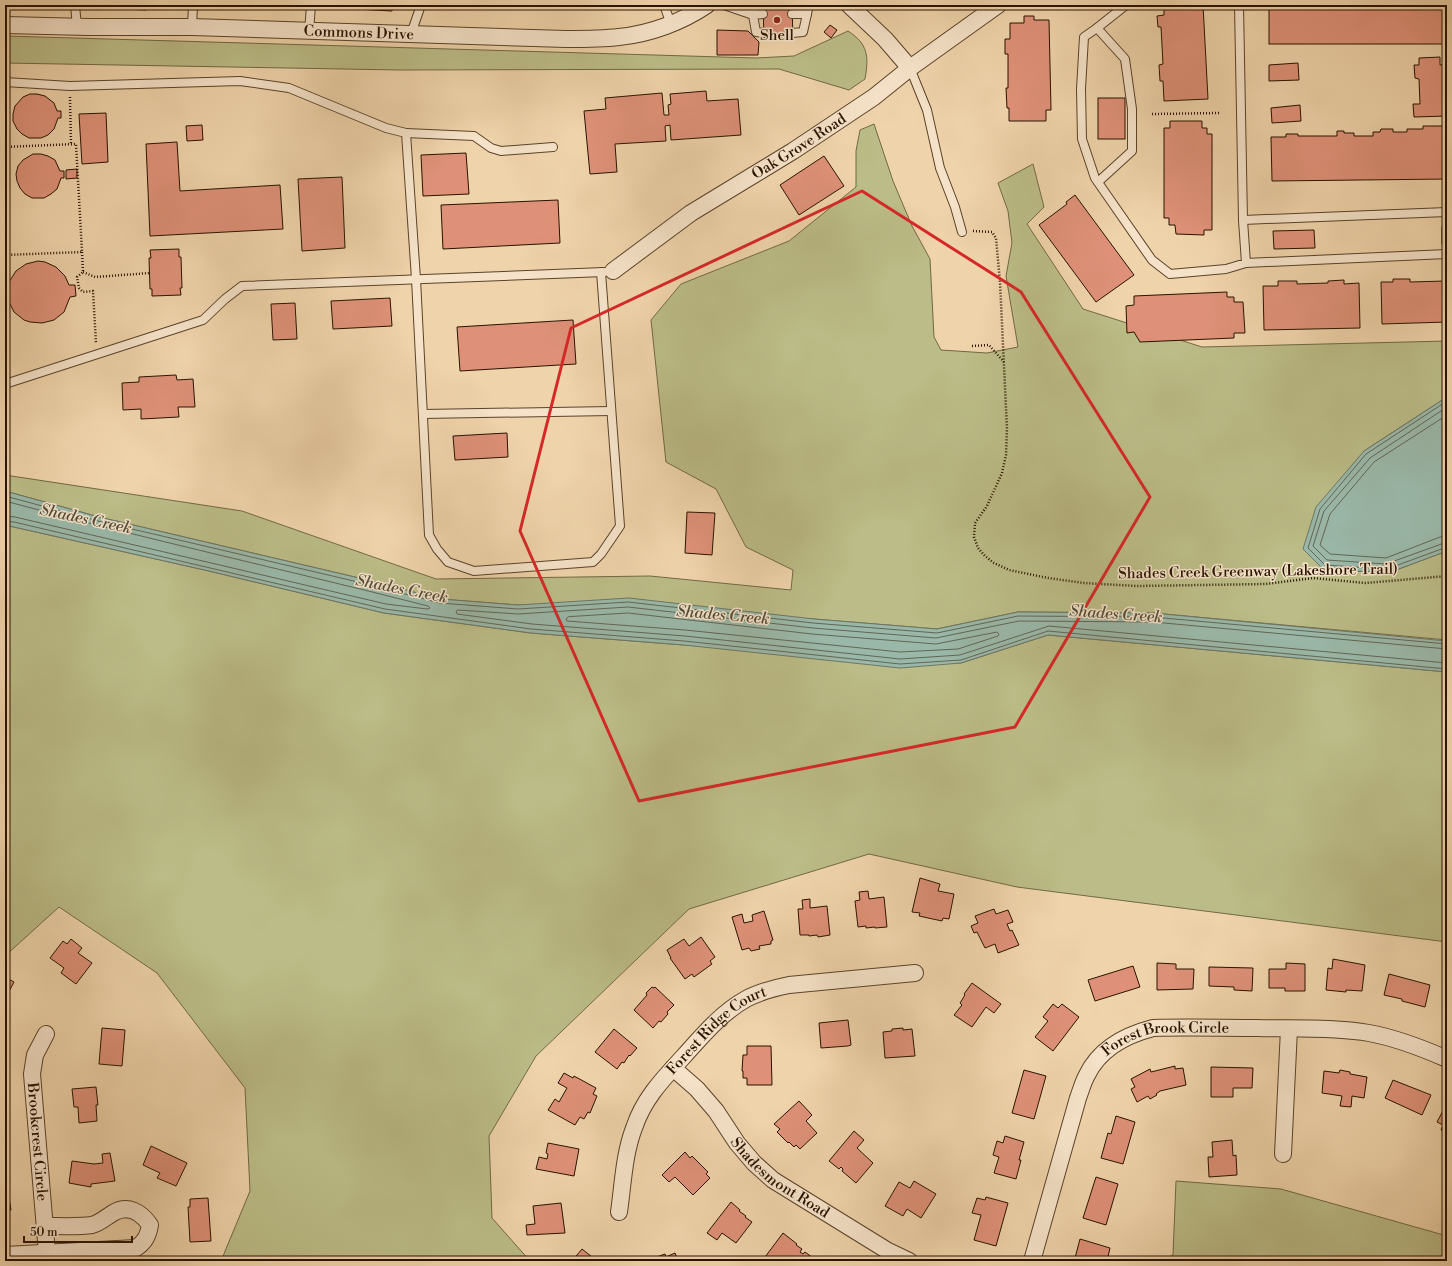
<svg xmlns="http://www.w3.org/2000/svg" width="1452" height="1266" font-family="'Libre Bodoni',serif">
	<rect width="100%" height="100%" fill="#efd3aa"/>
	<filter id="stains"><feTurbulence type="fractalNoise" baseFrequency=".005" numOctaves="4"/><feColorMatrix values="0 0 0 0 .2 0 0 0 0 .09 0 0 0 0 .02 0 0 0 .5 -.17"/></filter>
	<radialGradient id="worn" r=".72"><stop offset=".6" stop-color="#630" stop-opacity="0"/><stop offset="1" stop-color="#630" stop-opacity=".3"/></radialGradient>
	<g fill="#bbbc87" stroke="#726844">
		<path d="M 848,31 C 868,44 869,56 865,79 L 849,90 L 779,69 L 399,70 L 5,63 L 5,36 L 756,58 L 794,56 Z"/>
		<path d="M 874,124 L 893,181 L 912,226 L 930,259 L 934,337 L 941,350 L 987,353 L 1018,347 L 1006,276 L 1012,243 L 1008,211 L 998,183 L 1033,164 L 1044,207 L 1027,224 L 1083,309 L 1202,347 L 1447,341 L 1447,397 L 1364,451 L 1323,569 L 1388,573 L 1447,551 L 1447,640 L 1153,613 L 1018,612 L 937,629 L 814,619 L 518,605 L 440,599 L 359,578 L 99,517 L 5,491 L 5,475 L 242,511 L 436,579 L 650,576 L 791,590 L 793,570 L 746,547 L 716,489 L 666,462 L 651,320 L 681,284 L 789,241 L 856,187 L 856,151 L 860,130 Z"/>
		<path d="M 5,525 L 209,571 L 384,613 L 531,633 L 684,645 L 961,663 L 1048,635 L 1447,672 L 1447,942 L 1017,887 L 869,854 L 689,909 L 536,1056 L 489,1136 L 492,1218 L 530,1261 L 221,1261 L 250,1191 L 245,1088 L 157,973 L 59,907 L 5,956 Z"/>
		<path d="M 1176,1181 L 1281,1189 L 1447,1236 L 1447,1261 L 1162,1261 L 1173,1255 Z"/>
	</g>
	<g fill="#9ab8a9" stroke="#6d7665">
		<path d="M 1447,397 L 1447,551 L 1388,573 L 1323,569 L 1303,549 L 1316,507 L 1364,451 Z"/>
		<path d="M 5,491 L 99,517 L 359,578 L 441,599 L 518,605 L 629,598 L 814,619 L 937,629 L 1018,612 L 1153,613 L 1447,641 L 1447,672 L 1048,635 L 961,663 L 900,668 L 684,645 L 531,633 L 384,613 L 209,571 L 5,525 Z"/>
	</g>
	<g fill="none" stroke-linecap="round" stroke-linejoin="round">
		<g stroke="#626654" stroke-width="1">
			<path d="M 1447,401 L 1366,454 L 1320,509 L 1308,548 L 1325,565 L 1387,569 L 1447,547"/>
			<path d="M 1447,407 L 1370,458 L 1324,511 L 1313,546 L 1327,560 L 1386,564 L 1447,542"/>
			<path d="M 1447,415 L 1374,462 L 1330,514 L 1320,545 L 1330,554 L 1386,558 L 1440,537 L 1447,536"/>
			<path d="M 5,496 L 98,521 L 358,582 L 440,603 L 518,609 L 628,602 L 813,623 L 937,633 L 1018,616 L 1153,617 L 1447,644"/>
			<path d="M 5,501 C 145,539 287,570 428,606 L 430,608 L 427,609 L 386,604 L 15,517 L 5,516"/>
			<path d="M 5,521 L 14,522 L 385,609 L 531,629 L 684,641 L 900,664 L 961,660 L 1048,631 L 1447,669"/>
			<path d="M 628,613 L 812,634 L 936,644 L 997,632 L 999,634 L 998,636 L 958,649 L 900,652 L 685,630 L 567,621 L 566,619 L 568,617 Z"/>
			<path d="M 1447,649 L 1153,622 L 1019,621 L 936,638 L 813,628 L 628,607 L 518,614 L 458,610 L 456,611 L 457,614 L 532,624 L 685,636 L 900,659 L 960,655 L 1049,626 L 1447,663"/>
		</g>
	</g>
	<g fill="#de9178" stroke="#291300">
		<path d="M 128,5 L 162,5 L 162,7 L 146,6 L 146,10 L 127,9 Z"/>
		<path d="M 356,5 L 393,5 L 392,11 L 356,9 Z"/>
		<path d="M 763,5 L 792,5 L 793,38 L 764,38 Z"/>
		<path d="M 1103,5 L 1112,5 L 1106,9 Z"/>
		<path d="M 1164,5 L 1203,5 L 1208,99 L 1164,101 L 1163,81 L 1160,81 L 1159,65 L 1163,64 L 1161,27 L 1158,27 L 1157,16 L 1164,15 Z"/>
		<rect x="1269" y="5" width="178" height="39"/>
		<path d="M 1024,16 L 1034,16 L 1034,20 L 1049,20 L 1051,110 L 1046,110 L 1046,121 L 1009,121 L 1009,108 L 1007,108 L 1006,88 L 1008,88 L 1008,54 L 1005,54 L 1005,39 L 1010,39 L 1010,23 L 1024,23 Z"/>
		<path d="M 830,25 L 837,30 L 831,38 L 824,32 Z"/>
		<path d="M 717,30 L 748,31 L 759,42 L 758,55 L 717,55 Z"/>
		<path d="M 1440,57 L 1440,65 L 1447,64 L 1447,116 L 1414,117 L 1413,104 L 1420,104 L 1419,79 L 1415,78 L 1414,65 L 1419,65 L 1419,58 Z"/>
		<path d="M 1298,63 L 1299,80 L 1269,81 L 1269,65 Z"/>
		<path d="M 706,91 L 707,101 L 738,99 L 741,135 L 671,140 L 670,125 L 665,126 L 666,141 L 615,144 L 617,172 L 590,174 L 584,111 L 606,109 L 605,98 L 662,93 L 664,115 L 669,115 L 668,105 L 671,104 L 670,94 Z"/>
		<path d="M 30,94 L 37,94 L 45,96 L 54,103 L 57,111 L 61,111 L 61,118 L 58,118 L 54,129 L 48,135 L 41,138 L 29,138 L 22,134 L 17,129 L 13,121 L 13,114 L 15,106 L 23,97 Z"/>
		<rect x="1098" y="98" width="27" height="41"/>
		<path d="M 1300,105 L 1301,121 L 1272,123 L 1271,108 Z"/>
		<path d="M 106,113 L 108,162 L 82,164 L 79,114 Z"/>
		<path d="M 1170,121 L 1202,121 L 1202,128 L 1207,128 L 1207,134 L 1212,134 L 1212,230 L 1204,230 L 1204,235 L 1176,234 L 1175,225 L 1169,225 L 1169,218 L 1164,218 L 1164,128 L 1170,128 Z"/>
		<path d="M 202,125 L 203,140 L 187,141 L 186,126 Z"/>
		<path d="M 1423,126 L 1443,126 L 1443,130 L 1447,130 L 1447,179 L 1272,181 L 1271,137 L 1286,137 L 1286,134 L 1298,134 L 1298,136 L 1337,136 L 1337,131 L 1344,131 L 1344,133 L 1354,133 L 1354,136 L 1373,136 L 1373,132 L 1380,132 L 1381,129 L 1393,129 L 1393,132 L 1407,132 L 1407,129 L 1423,129 Z"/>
		<path d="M 177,142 L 180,191 L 280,185 L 283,229 L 150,236 L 146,144 Z"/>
		<path d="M 466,153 L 469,194 L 423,196 L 421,155 Z"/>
		<path d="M 33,154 L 41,154 L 48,156 L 55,160 L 60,171 L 64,171 L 64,178 L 61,178 L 57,189 L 51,194 L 44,198 L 32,198 L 25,194 L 20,188 L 17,181 L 16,174 L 18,166 L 23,160 Z"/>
		<path d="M 824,156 L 844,186 L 799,215 L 780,185 Z"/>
		<path d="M 77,169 L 77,178 L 66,179 L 66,170 Z"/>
		<path d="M 342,177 L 345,248 L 302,251 L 298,179 Z"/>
		<path d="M 1075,195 L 1134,275 L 1096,302 L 1039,225 L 1067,204 L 1066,202 Z"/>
		<path d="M 558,200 L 560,243 L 443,249 L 441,205 Z"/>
		<rect x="1442" y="227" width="5" height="17"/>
		<path d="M 1314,230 L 1315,248 L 1274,249 L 1273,231 Z"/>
		<path d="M 179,249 L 179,257 L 181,257 L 182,288 L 180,288 L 181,295 L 152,296 L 152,289 L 150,289 L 149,258 L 151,258 L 150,250 Z"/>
		<path d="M 38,261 L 45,262 L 56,267 L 65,276 L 69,285 L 75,285 L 76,296 L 70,297 L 64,312 L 54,320 L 42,323 L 30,322 L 24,320 L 14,312 L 8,300 L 5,300 L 5,289 L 7,288 L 9,282 L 16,271 L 26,264 Z"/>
		<path d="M 1445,278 L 1447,278 L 1447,322 L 1382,324 L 1381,282 L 1393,282 L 1393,279 L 1410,279 L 1410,282 L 1445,281 Z"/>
		<path d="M 1344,280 L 1344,284 L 1359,283 L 1360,328 L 1264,330 L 1263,286 L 1278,286 L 1278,281 L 1297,281 L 1297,284 L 1328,283 L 1328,281 Z"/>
		<path d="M 1227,292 L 1227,297 L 1234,297 L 1234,302 L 1243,302 L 1245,333 L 1234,333 L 1234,338 L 1140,342 L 1134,332 L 1127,333 L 1126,306 L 1134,305 L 1134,296 Z"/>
		<path d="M 390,298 L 392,326 L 333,329 L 331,301 Z"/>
		<path d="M 295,303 L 297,339 L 273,340 L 271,304 Z"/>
		<path d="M 573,320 L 576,364 L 460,371 L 457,327 Z"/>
		<path d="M 176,375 L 177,380 L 193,379 L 195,407 L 178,407 L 179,417 L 141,419 L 141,409 L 123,410 L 122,383 L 139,382 L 139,377 Z"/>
		<path d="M 507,433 L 508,457 L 455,460 L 453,436 Z"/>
		<path d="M 687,512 L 715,513 L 712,555 L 685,553 Z"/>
		<path d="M 920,878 L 940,884 L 938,891 L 954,894 L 949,919 L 943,918 L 942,921 L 919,916 L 920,913 L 912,912 Z"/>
		<path d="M 868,891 L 869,899 L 884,897 L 887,927 L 875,928 L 875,927 L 866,928 L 866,926 L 858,927 L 855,901 L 860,900 L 859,892 Z"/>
		<path d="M 810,899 L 810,908 L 827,906 L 830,935 L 818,937 L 817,935 L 809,936 L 809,935 L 800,935 L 798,909 L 803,909 L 802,900 Z"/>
		<path d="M 994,909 L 996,914 L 1008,910 L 1013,922 L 1007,924 L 1010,931 L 1012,930 L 1019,945 L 998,953 L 995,944 L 985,948 L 977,932 L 974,933 L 971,926 L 978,923 L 975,916 Z"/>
		<path d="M 764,911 L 773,940 L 771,941 L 771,944 L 759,946 L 760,949 L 751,951 L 749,948 L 742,950 L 732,917 L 742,914 L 744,923 L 753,921 L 752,915 Z"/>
		<path d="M 701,937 L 715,957 L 710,961 L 712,964 L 694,977 L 692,974 L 685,979 L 670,958 L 671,958 L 667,950 L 684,939 L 689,946 Z"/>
		<path d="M 71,939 L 82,948 L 78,953 L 92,963 L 76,984 L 61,973 L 64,968 L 50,958 L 63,941 L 67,944 Z"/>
		<path d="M 1333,959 L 1365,965 L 1362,991 L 1346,990 L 1346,992 L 1326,990 L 1328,968 L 1332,969 Z"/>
		<path d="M 1157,963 L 1176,964 L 1176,969 L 1194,969 L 1193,989 L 1157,990 Z"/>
		<path d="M 1286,963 L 1305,964 L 1305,991 L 1285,991 L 1285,988 L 1269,988 L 1269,969 L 1286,969 Z"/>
		<path d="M 1133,966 L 1140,987 L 1095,1001 L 1088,980 Z"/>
		<path d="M 1209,967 L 1253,968 L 1252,991 L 1234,990 L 1234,987 L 1209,986 Z"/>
		<path d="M 1389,974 L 1430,985 L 1425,1007 L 1402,1001 L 1402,999 L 1384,995 Z"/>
		<path d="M 5,977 L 14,982 L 5,999 Z"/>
		<path d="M 972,983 L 1001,1004 L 994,1013 L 986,1007 L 972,1027 L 954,1015 L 962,1005 L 960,1003 L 965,995 L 964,994 Z"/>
		<path d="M 652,987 L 654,988 L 655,987 L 674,1005 L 667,1012 L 668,1014 L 661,1022 L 659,1021 L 653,1028 L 634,1010 L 647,995 L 646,993 Z"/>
		<path d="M 1053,1004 L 1058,1008 L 1062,1004 L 1079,1017 L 1053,1051 L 1035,1037 L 1048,1021 L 1043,1017 Z"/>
		<path d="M 848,1020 L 851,1045 L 848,1046 L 821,1048 L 819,1023 Z"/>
		<path d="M 102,1028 L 125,1030 L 122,1066 L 99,1064 Z"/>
		<path d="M 903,1028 L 903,1030 L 912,1029 L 915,1056 L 885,1058 L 883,1032 L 892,1031 L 892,1029 Z"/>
		<path d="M 614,1029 L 637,1048 L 630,1056 L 629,1055 L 624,1063 L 622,1062 L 617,1069 L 595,1052 Z"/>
		<path d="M 747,1046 L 771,1046 L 772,1085 L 747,1085 L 747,1078 L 743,1078 L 743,1071 L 742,1071 L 743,1055 L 747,1055 Z"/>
		<path d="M 1175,1066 L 1175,1069 L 1183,1068 L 1186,1085 L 1160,1091 L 1156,1094 L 1157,1095 L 1150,1099 L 1148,1096 L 1137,1102 L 1131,1089 L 1135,1087 L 1131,1079 L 1150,1069 L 1151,1072 Z"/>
		<path d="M 1211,1067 L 1253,1068 L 1252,1088 L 1233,1088 L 1233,1097 L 1211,1097 Z"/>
		<path d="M 1024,1070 L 1046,1076 L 1034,1119 L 1012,1113 Z"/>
		<path d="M 1340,1070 L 1350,1072 L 1350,1074 L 1367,1077 L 1364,1098 L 1352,1096 L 1351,1107 L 1340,1106 L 1342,1096 L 1322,1093 L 1324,1071 L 1339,1073 Z"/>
		<path d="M 564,1073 L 573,1078 L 574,1076 L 596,1088 L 593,1094 L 597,1096 L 590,1113 L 588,1112 L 584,1119 L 580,1117 L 575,1125 L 548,1110 L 555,1099 L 559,1102 L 567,1088 L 558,1083 Z"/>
		<path d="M 1393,1080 L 1431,1095 L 1422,1115 L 1385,1098 Z"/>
		<path d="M 96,1087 L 98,1105 L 96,1105 L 97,1121 L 79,1123 L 78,1107 L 74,1107 L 72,1089 Z"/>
		<path d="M 799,1101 L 812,1115 L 806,1121 L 817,1133 L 800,1149 L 796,1145 L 794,1147 L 789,1142 L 788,1143 L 777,1132 L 780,1129 L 774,1124 Z"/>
		<path d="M 1447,1103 L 1447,1133 L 1441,1130 L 1443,1125 L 1437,1122 Z"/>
		<path d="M 1116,1116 L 1135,1122 L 1123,1164 L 1101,1158 L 1108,1133 L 1111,1134 Z"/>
		<path d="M 854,1131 L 864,1140 L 857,1148 L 873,1163 L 856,1183 L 842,1171 L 843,1169 L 841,1167 L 839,1169 L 829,1161 Z"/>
		<path d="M 1005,1136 L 1024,1142 L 1019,1160 L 1021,1160 L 1016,1179 L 994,1173 L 999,1157 L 993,1155 L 997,1141 L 1003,1143 Z"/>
		<path d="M 1232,1140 L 1233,1156 L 1236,1155 L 1237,1175 L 1209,1177 L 1208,1157 L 1213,1157 L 1212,1142 Z"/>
		<path d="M 548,1143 L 579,1149 L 574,1176 L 536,1169 L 539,1157 L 547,1159 L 548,1154 L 546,1153 Z"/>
		<path d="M 151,1146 L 187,1163 L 176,1186 L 157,1178 L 160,1173 L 143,1165 Z"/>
		<path d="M 685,1152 L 690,1158 L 692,1156 L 708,1172 L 706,1174 L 710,1178 L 693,1195 L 675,1177 L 669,1182 L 662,1175 Z"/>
		<path d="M 110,1153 L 115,1181 L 91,1184 L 91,1187 L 69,1183 L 72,1161 L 94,1164 L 103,1163 L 102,1154 Z"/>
		<path d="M 1096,1177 L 1118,1184 L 1106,1225 L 1083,1218 Z"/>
		<path d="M 914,1181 L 936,1194 L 921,1218 L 907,1209 L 903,1216 L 885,1206 L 899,1182 L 910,1188 Z"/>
		<path d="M 986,1197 L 1008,1203 L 996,1246 L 974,1240 L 981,1215 L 972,1213 L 977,1198 L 985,1200 Z"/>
		<path d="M 5,1198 L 9,1198 L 11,1210 L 6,1211 L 5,1217 Z"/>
		<path d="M 208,1198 L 211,1241 L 190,1242 L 188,1207 L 190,1207 L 190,1199 Z"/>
		<path d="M 731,1202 L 740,1210 L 739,1211 L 746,1216 L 745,1217 L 752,1222 L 736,1243 L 722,1233 L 717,1240 L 707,1233 Z"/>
		<path d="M 561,1203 L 565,1233 L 527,1235 L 526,1225 L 535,1224 L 533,1206 Z"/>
		<path d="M 783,1233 L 797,1244 L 796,1245 L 802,1249 L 800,1252 L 803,1254 L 805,1252 L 813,1258 L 811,1261 L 762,1261 Z"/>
		<path d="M 1080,1239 L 1110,1248 L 1107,1261 L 1072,1261 L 1073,1258 L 1075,1258 Z"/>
		<path d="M 582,1249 L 592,1257 L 591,1258 L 595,1261 L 572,1261 Z"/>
		<path d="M 675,1253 L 678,1261 L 652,1261 L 655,1260 L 654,1258 L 665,1254 L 666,1257 Z"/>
	</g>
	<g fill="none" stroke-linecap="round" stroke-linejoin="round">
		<defs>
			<g id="lane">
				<path d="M 75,5 L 77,27"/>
				<path d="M 664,5 L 671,24"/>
				<path d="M 724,5 L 753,15 L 756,5"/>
				<path d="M 1126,5 L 1097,28 L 1084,37 L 1081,89 L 1082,139 L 1095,178 L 1152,260 L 1170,274 L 1226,269 L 1246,263 L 1243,220 L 1239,5"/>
				<path d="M 763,14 L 753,15 L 756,32 L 764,33"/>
				<path d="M 792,14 L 807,14"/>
				<path d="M 192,27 L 193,5"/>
				<path d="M 1097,28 L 1125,59 L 1132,109 L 1132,151 L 1098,182"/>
				<path d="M 309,32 L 311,5"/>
				<path d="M 792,33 L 803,32 L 809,5"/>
				<path d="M 411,34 L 421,5"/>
				<path d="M 910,68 L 927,110 L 940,168 L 955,207 L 962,232"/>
				<path d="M 5,82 L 70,86 L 240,81 L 289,88 L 386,128 L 406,133 L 416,279 L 429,535 L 437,549 L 448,562 L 474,571 L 593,562 L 601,554 L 620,526 L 601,272"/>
				<path d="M 406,133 L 474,136 L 491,148 L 501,151 L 553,147"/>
				<path d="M 1243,220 L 1447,212"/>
				<path d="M 1246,263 L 1447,254"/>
				<path d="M 5,384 L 203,320 L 225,299 L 242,286 L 604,272"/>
				<path d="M 423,414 L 611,411"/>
			</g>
			<g id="street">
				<path d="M 849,5 L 885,39 L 910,68"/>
				<path id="s1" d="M 5,25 L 88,27 L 192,27 L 566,39 C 584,39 602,39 619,37 C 650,34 682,22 707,5"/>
				<path id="s2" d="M 613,271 L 691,213 L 793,151 L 874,97 L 910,68 L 998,5"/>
				<path id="s3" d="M 46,1034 L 35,1055 L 32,1074 L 47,1253"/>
				<path id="s4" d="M 673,1068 L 697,1089 L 716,1111 L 737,1143 L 754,1163 L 773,1180 L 888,1251 L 909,1261"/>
				<path d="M 1283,1154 L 1289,1029"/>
				<path id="s5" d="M 619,1212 C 623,1184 624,1154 634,1128 C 644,1098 663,1079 684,1056 C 703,1035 721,1013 746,999 C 759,992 774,988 789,985 L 915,973"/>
				<path d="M 5,1255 L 136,1248 C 145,1242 148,1236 150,1225 C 141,1212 128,1204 113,1213 C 106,1217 100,1223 92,1225 C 80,1227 58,1226 45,1226"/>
				<path id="s6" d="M 1032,1261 L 1078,1098 C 1081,1090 1083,1082 1087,1075 C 1100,1048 1126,1035 1153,1028 C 1188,1027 1222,1028 1257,1028 C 1293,1029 1334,1027 1369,1033 C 1396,1038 1422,1048 1447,1059"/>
			</g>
		</defs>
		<use href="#lane" stroke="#5a432a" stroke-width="10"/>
		<use href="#street" stroke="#5a432a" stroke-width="18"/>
		<g stroke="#291300" stroke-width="2.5" stroke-dasharray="1 2" stroke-linecap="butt">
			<path d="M 70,97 L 71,144"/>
			<path d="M 1152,114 L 1219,113"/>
			<path d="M 5,147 L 76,144 L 82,252 L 5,255"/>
			<path d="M 973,231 L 992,232 L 996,238 L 1000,282 L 1007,429 L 1006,455 L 1002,473 L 987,506 L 975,523 L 974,537 L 978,548 L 985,556 L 994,563 L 1009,570 L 1048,578 L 1084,583 L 1137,586 L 1266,584 L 1313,578 L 1365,583 L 1447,576"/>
			<path d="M 82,252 L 83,272 L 77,277 L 79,288 L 83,292 L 93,291 L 96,343"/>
			<path d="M 83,272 L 95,277 L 150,273"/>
			<path d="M 972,346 L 989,345 L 1004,362"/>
		</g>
		<use href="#lane" stroke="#f5e2c8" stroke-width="8"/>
		<use href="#street" stroke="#f5e2c8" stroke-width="16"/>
	</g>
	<path fill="none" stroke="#d62828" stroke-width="3" stroke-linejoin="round" d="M 862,191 L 1021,292 L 1150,497 L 1015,727 L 639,801 L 520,531 L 571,328 Z"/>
	<circle fill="#8f2418" stroke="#f5e2c8" stroke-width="1.5" cx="777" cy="20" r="4"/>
	<g text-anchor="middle" stroke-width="3" stroke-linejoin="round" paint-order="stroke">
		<g font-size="15" fill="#291300" stroke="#f5e2c8">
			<text dy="5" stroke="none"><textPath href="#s1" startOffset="354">Commons Drive</textPath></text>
			<text dy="5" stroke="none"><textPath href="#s2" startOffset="224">Oak Grove Road</textPath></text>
			<text transform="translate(1258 571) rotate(-1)" y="5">Shades Creek Greenway (Lakeshore Trail)</text>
			<text dy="5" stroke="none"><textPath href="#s5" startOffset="216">Forest Ridge Court</textPath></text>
			<text dy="5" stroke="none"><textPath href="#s6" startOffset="288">Forest Brook Circle</textPath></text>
			<text dy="5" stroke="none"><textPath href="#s3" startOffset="111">Brookcrest Circle</textPath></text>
			<text dy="5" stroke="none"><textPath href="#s4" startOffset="155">Shadesmont Road</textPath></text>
		</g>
		<g font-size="15" fill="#291300" stroke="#f5e2c8">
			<text x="777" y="40">Shell</text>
		</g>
		<g font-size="16" font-style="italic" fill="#514d3b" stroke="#f5e2c8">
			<text transform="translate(86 518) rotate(12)" y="6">Shades Creek</text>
			<text transform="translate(402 588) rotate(11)" y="6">Shades Creek</text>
			<text transform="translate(1116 613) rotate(4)" y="6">Shades Creek</text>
			<text transform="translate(723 614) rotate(5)" y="6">Shades Creek</text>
		</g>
	</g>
	<rect width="1452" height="1266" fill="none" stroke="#efd3aa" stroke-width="20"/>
	<rect x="6" y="6" width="1440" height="1254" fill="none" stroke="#291300" stroke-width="2"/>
	<rect x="10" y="10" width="1432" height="1246" fill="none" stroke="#291300"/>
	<path d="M24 1236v6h108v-6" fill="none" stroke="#291300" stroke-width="2"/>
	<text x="30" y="1236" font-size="12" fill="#291300" stroke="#f5e2c8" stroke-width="3" paint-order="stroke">50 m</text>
	<rect width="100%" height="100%" filter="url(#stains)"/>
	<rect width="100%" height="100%" fill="url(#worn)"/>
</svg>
